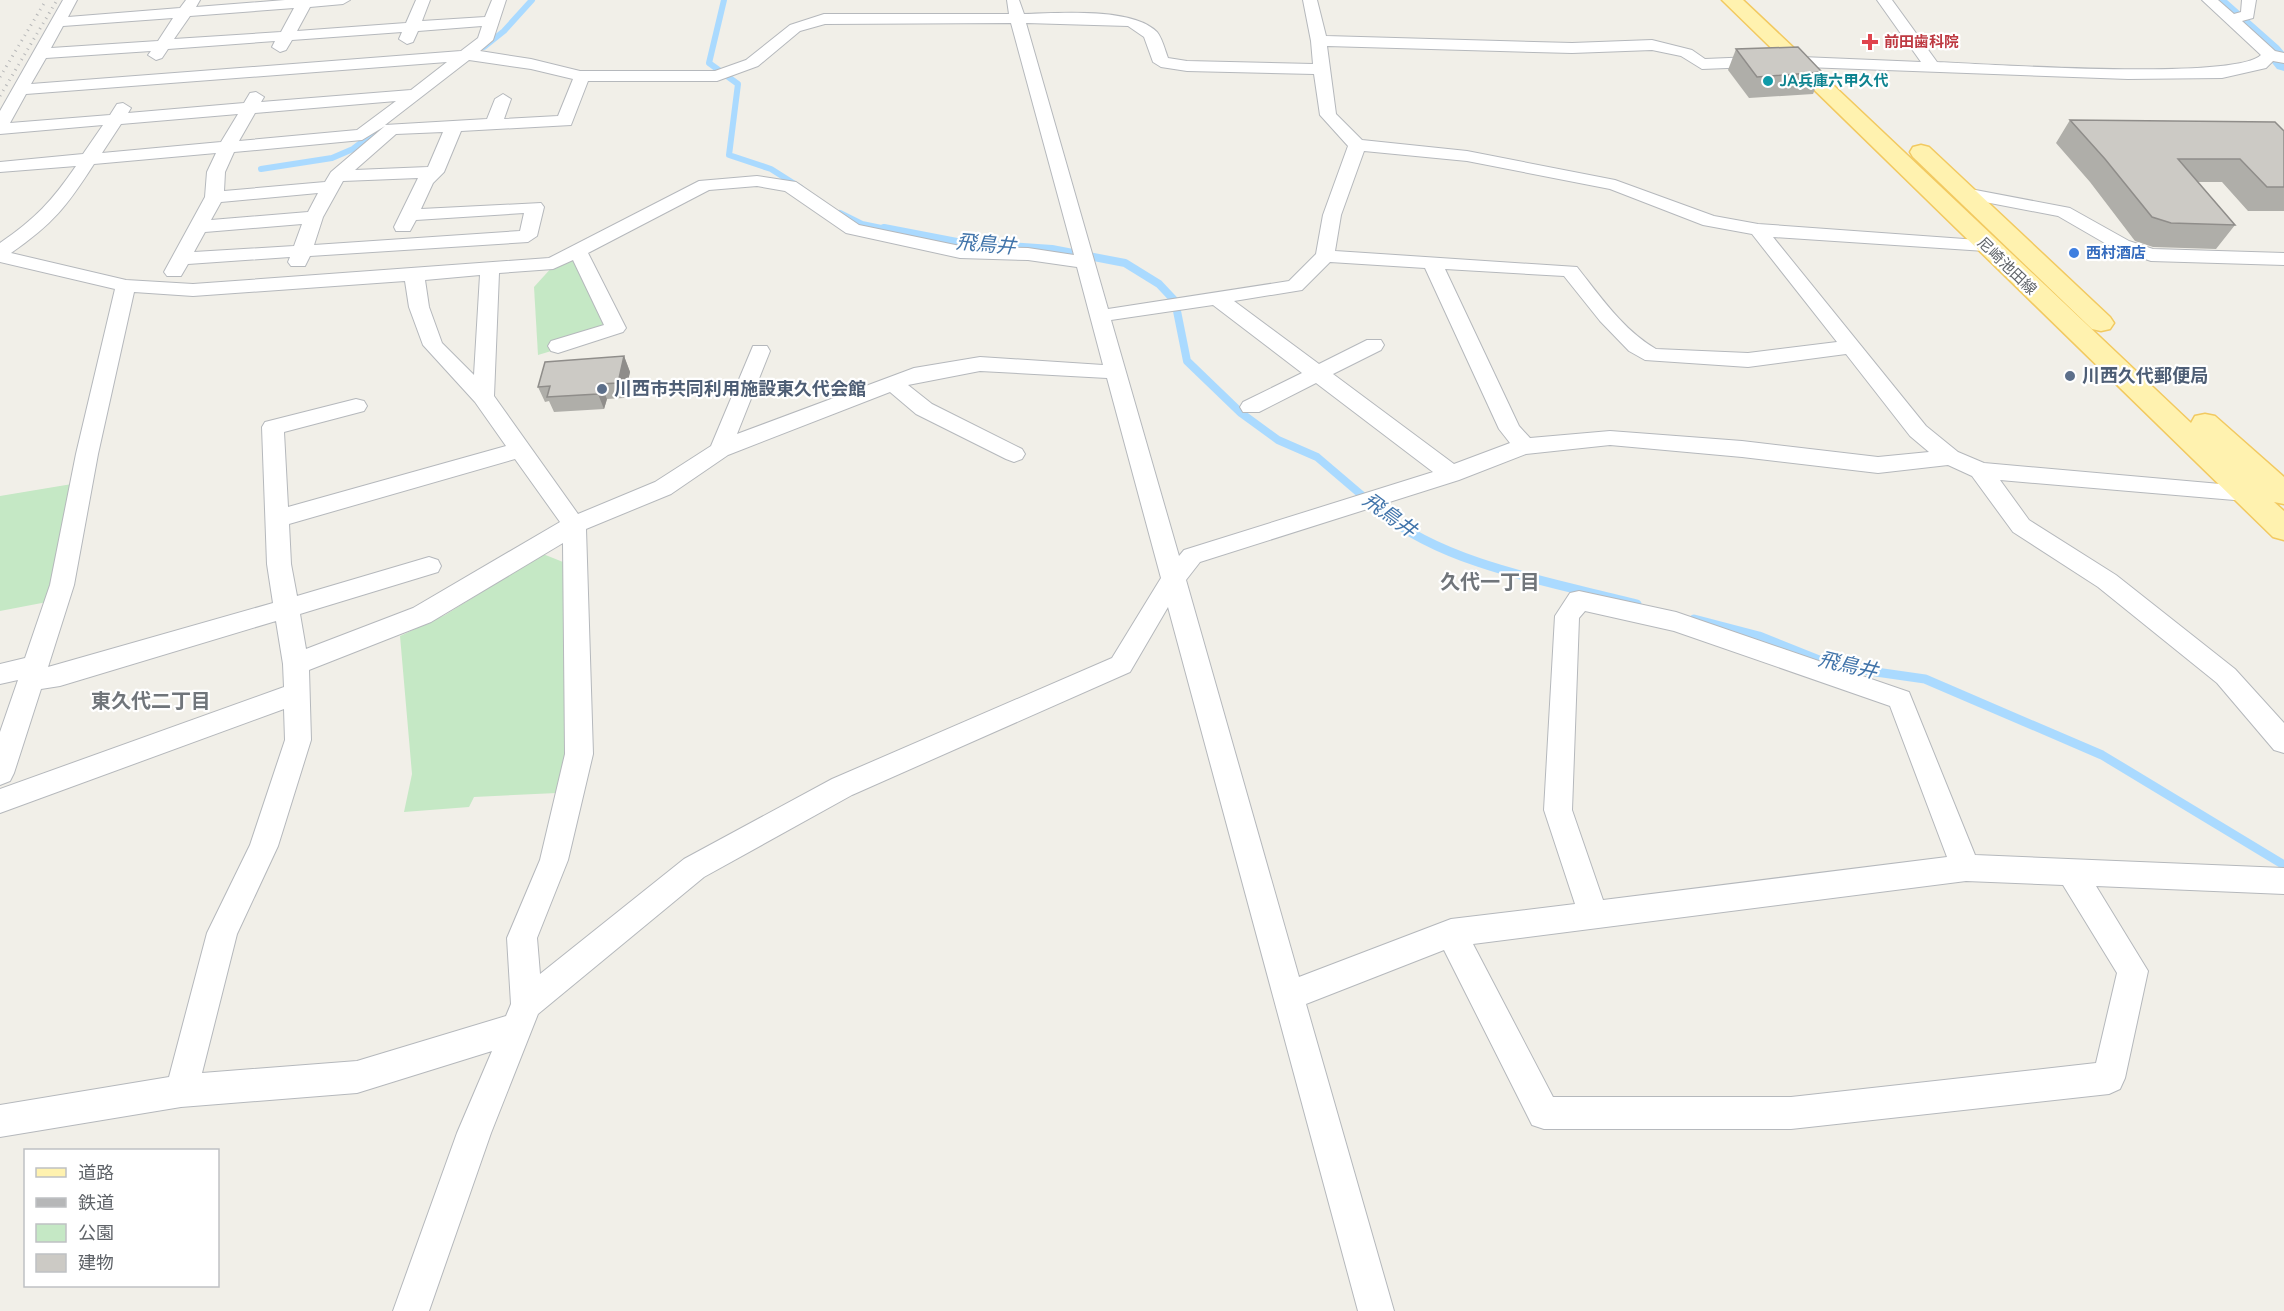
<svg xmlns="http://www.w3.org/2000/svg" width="2284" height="1311" font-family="'Varela Round','Noto Sans JP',sans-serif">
	<rect width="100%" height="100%" fill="#f1efe8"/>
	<g fill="#c5e8c5">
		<path d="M 573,260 L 608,334 L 538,355 L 534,287 L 554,265 Z"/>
		<path d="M 78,483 L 47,602 L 0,611 L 0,496 Z"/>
		<path d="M 543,554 L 568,564 L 567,748 L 557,793 L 474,797 L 469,807 L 404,812 L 412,774 L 400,636 L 445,615 Z"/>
	</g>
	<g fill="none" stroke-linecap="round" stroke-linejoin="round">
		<g stroke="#aadaff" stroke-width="6">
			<path d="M 724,0 L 709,63 L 738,84 L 729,155 L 771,169 L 801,188"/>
			<path d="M 484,47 L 504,31 L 532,0"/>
			<path d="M 261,169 L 332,158 L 353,149 L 383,126"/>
			<path d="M 840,213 L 862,224 L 891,230"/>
		</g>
		<path stroke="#aadaff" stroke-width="8" d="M 884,228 L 962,243 L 1052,249 L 1125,263 L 1159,284 L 1175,301 L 1187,361 L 1241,413 L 1278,440 L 1317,457 L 1385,515"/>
		<g stroke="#aadaff" stroke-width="9">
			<path d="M 1383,513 C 1444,565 1560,584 1637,604"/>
			<path d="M 1694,619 L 1759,636 L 1834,666 L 1925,679 L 2102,755 L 2284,865"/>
		</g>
		<path fill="#aadaff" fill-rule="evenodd" d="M 2207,0 L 2227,0 L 2279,46 L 2284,52 L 2284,71 L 2277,69 L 2265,54 Z"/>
		<defs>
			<g id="minor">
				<path d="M 63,0 L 77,0 L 68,17 L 180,8 L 186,0 L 200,0 L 196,7 L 285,0 L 350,0 L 343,4 L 310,7 L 297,31 L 406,23 L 416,0 L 430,0 L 422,21 L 485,17 L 492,0 L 506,0 L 493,40 L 480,51 L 531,59 L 580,71 L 715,71 L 746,60 L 790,25 L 824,14 L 1009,14 L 1007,0 L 1019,0 L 1024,14 C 1057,13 1133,7 1157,32 C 1162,38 1165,50 1168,58 L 1187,61 L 1313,64 L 1311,41 L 1303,0 L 1317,0 L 1326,36 L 1572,43 L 1652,40 L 1692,50 L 1705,59 L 1777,56 L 1921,62 L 1877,0 L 1892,0 L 1937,62 C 1987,64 2234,81 2261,55 L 2202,0 L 2218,0 L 2234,14 L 2241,12 L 2242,0 L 2256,0 L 2253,18 L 2242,21 L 2275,51 L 2284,53 L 2284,63 L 2273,61 L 2266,68 L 2222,78 L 2128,79 L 1777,66 L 1702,69 L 1681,56 L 1652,50 L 1572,53 L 1327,46 L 1336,114 L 1362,140 L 1467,151 L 1615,180 L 1714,216 L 1758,224 L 1992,241 L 1994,245 L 1985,251 L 1773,237 L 1926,426 L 1958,452 L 1984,463 L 2254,487 L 2257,493 L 2254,499 L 2246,501 L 2000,480 L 2029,520 L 2116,575 L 2235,669 L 2284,723 L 2284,753 L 2274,750 L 2217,683 L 2098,587 L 2013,532 L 1972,476 L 1948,465 L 1878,473 L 1742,457 L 1610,445 L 1526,454 L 1459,480 L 1200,562 L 1186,580 L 1299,977 L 1451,919 L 1575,904 L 1544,810 L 1555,616 L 1570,593 L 1579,591 L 1676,612 L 1909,692 L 1975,855 L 2284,868 L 2284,894 L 2096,886 L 2148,971 L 2125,1078 L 2120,1089 L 2109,1094 L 1791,1129 L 1544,1129 L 1532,1125 L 1444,950 L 1306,1004 L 1394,1311 L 1358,1311 L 1168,607 L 1130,672 L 852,795 L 704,877 L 538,1014 L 491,1133 L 429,1311 L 393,1311 L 457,1133 L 492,1051 L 357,1093 L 181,1107 L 0,1137 L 0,1105 L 169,1077 L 207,933 L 250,845 L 285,740 L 284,709 L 0,813 L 0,789 L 284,687 L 283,664 L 276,621 L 60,686 L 41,689 L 14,773 L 10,781 L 0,785 L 0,732 L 18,680 L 0,684 L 0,664 L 25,658 L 50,585 L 76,454 L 115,289 L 0,262 L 0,243 C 35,219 52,201 76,166 L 0,172 L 0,162 L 83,154 L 103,125 L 0,134 L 0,111 ZM 294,8 L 281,32 L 174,39 L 190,16 ZM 173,18 L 158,41 L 51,48 L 63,26 ZM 1011,23 L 1074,255 L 1028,248 L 960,246 L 859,225 L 796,182 L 757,176 L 699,181 L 549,258 L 193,284 L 126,280 L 11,253 C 53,224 67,206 94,164 L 216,153 L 207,172 L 205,197 L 164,272 L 167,276 L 181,276 L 188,264 L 290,257 L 288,262 L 291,266 L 305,266 L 310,256 L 528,242 L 537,236 L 544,207 L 541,203 L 421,209 L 433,183 L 444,172 L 461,131 L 571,125 L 588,81 L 717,81 L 758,66 L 800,31 L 825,24 ZM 1026,23 L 1128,26 L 1144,37 L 1153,62 L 1161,67 L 1187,71 L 1314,74 L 1320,115 L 1348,146 L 1323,215 L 1316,254 L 1289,281 L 1108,309 ZM 482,26 L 478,38 L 461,51 L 31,84 L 46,58 L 151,51 L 148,55 L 156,60 L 162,58 L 168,49 L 275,41 L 272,47 L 280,52 L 286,50 L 292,40 L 402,32 L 399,39 L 407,44 L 413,42 L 418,31 ZM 469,60 L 531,69 L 573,79 L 558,116 L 504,119 L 511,99 L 503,94 L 495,99 L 487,119 L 385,125 ZM 447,62 L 411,90 L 261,102 L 264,97 L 256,92 L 250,93 L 244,103 L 128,113 L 131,108 L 123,103 L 117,104 L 110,115 L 10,123 L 26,94 ZM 396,101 L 357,130 L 239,141 L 255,113 ZM 238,114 L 221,142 L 102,153 L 121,124 ZM 385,126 L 331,172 L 325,182 L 224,191 L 225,172 L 234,152 L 362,140 ZM 443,132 L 428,167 L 355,170 L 396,134 ZM 1364,151 L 1467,161 L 1610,189 L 1703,225 L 1752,234 L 1837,342 L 1748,353 L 1656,349 C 1623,330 1600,296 1577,267 L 1335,251 L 1341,215 ZM 418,178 L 394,227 L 396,231 L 410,231 L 416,220 L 524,213 L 520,231 L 314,245 L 323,217 L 343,181 ZM 757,186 L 785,191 L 846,233 L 960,258 L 1028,260 L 1077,267 L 1103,365 L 980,357 L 914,368 L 737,434 L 770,351 L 767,346 L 753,346 L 711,446 L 655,482 L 578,514 L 494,396 L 499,273 L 553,269 L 573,260 L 604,325 L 551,341 L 548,346 L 551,351 L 558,353 L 623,332 L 626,328 L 588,253 L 709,190 ZM 318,193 L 308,212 L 211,220 L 221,202 ZM 302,224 L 294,246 L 194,252 L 205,232 ZM 1330,262 L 1425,268 L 1499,429 L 1510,443 L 1454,464 L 1333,374 L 1381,350 L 1384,345 L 1381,340 L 1367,340 L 1319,364 L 1234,301 L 1302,290 ZM 1445,269 L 1564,276 L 1600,321 L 1629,351 L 1645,360 L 1748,367 L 1846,354 L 1910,436 L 1929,452 L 1878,457 L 1742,441 L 1610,431 L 1530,438 L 1519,426 ZM 480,275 L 474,375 L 442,343 L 429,307 L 425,280 ZM 405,281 L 409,307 L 423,345 L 475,402 L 506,446 L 288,507 L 284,432 L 364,411 L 367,406 L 364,401 L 356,399 L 265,422 L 262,427 L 267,564 L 273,603 L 48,667 L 74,585 L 98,454 L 134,292 L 193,296 ZM 1213,305 L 1302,373 L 1243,402 L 1240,407 L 1243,412 L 1259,412 L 1316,383 L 1433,472 L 1184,550 L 1179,556 L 1111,320 ZM 980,371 L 1107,378 L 1161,578 L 1112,658 L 832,779 L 684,859 L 540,974 L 537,938 L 568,860 L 593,754 L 586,529 L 671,494 L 728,455 L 890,392 L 916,414 L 1006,459 L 1014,462 L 1022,459 L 1025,454 L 1022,449 L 932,404 L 908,385 ZM 515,459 L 560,522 L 413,608 L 306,649 L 300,614 L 438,572 L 441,566 L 438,560 L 429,557 L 297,596 L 291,564 L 289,524 ZM 563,543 L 565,754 L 540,860 L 507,938 L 511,1004 L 506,1016 L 357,1061 L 202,1073 L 237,934 L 278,846 L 311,740 L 309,670 L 431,622 ZM 1585,611 L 1674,631 L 1890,706 L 1947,857 L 1603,900 L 1572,810 L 1579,618 ZM 1966,881 L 2063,885 L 2117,973 L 2096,1063 L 1791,1097 L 1553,1097 L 1473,944 Z"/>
				<path d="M 1965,188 L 2070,208 L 2129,241 L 2153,249 L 2284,253 L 2284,265 L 2151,261 L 2115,249 L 2058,216 L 1959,197 L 1956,193 L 1959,189 Z"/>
			</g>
			<g id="primary">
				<path d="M 1722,0 L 1743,0 L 2191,423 L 2195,416 L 2205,414 L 2215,416 L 2284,477 L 2284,504 L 2274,502 L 2284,511 L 2284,540 L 2273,537 Z"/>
				<path d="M 1921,145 L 1929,147 L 2110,317 L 2114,323 L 2110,329 L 2101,331 L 2092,329 L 1913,157 L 1910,152 L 1913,147 Z"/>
			</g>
		</defs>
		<use href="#minor" stroke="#b5b8bc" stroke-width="2"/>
		<use href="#primary" stroke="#f2c960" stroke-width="3"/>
		<use href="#minor" fill="#fff" fill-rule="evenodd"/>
		<use href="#primary" fill="#fff2af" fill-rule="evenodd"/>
		<g stroke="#b6b7b8" stroke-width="3" stroke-dasharray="1 5" stroke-linecap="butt">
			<path d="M 0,77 L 46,0"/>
			<path d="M 0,96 L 57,0"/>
		</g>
	</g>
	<g fill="#afaea9">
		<path d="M 1736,49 L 1822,72 L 1813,94 L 1749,98 L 1728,70 Z"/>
		<path d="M 2070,120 L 2284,131 L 2284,211 L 2248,211 L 2222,182 L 2198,182 L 2235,225 L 2216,249 L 2153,247 L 2135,241 L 2090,182 L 2056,143 Z"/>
		<path d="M 624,356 L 630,372 L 624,398 L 607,399 L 604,409 L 554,412 L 549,401 L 545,402 L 538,387 Z"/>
	</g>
	<g fill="#8f8d8a">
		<path d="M 624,356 L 630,372 L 624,398 L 618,383 Z"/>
		<path d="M 600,384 L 607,399 L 604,409 L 598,394 Z"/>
	</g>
	<g fill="#cccac5" stroke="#8f8d8a" stroke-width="1.5">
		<path d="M 1798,47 L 1822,72 L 1757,77 L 1736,49 Z"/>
		<path d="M 2070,120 L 2275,122 L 2284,131 L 2284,187 L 2267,187 L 2240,159 L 2178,159 L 2235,225 L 2171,223 L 2152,217 L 2105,159 Z"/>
		<path d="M 624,356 L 618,383 L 600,384 L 598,394 L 547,397 L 550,386 L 538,387 L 545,362 Z"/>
	</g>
	<path fill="#e0444e" stroke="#fff" stroke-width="2" d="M1867 33h6v6h6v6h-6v6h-6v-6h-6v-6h6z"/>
	<circle fill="#0f9aa8" stroke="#fff" stroke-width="2" cx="1768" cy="81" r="6"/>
	<circle fill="#3f7fe0" stroke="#fff" stroke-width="2" cx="2074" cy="253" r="6"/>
	<g fill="#5c6f8a" stroke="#fff" stroke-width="2">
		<circle cx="2070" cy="376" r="6"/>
		<circle cx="602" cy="389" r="6"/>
	</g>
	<g text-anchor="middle" stroke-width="4.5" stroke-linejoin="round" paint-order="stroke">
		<g font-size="15" font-weight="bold" fill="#be3a42" stroke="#fff" text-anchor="start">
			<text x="1884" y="47">前田歯科院</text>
		</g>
		<g font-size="15" font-weight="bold" fill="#0d838f" stroke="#fff" text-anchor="start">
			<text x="1780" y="86">JA兵庫六甲久代</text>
		</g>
		<g font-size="15" font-weight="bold" fill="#366cbe" stroke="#fff" text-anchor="start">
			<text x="2086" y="258">西村酒店</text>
		</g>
		<g font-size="15" fill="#5f6368" stroke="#fff">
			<text transform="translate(2007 266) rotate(44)" y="5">尼崎池田線</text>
		</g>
		<g font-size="18" font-weight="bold" fill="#4e5e75" stroke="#fff" text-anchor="start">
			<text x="2082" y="382">川西久代郵便局</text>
			<text x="614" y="395">川西市共同利用施設東久代会館</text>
		</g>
		<g font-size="20" font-style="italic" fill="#4174aa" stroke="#fff">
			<text transform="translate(986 244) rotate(5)" y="7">飛鳥井</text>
			<text transform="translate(1390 515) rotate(36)" y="7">飛鳥井</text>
			<text transform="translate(1848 665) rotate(13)" y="7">飛鳥井</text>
		</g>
		<g font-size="20" font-weight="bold" fill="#70757a" stroke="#fff">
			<text x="1490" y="589">久代一丁目</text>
			<text x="151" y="708">東久代二丁目</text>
		</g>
	</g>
	<rect x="24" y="1149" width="195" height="138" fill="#ffffff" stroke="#bfc1c3" stroke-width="1.5"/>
	<rect x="36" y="1168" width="30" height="9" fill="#fff2af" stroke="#bfc1c3" stroke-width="1.5"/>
	<text x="78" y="1179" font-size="18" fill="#5f6368">道路</text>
	<rect x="36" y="1198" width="30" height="9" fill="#b6b7b8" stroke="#bfc1c3" stroke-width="1.5"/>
	<text x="78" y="1209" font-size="18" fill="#5f6368">鉄道</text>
	<rect x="36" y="1224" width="30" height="18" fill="#c5e8c5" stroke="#bfc1c3" stroke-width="1.5"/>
	<text x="78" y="1239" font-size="18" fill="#5f6368">公園</text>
	<rect x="36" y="1254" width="30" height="18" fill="#cccac5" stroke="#bfc1c3" stroke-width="1.5"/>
	<text x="78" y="1269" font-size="18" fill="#5f6368">建物</text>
</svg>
